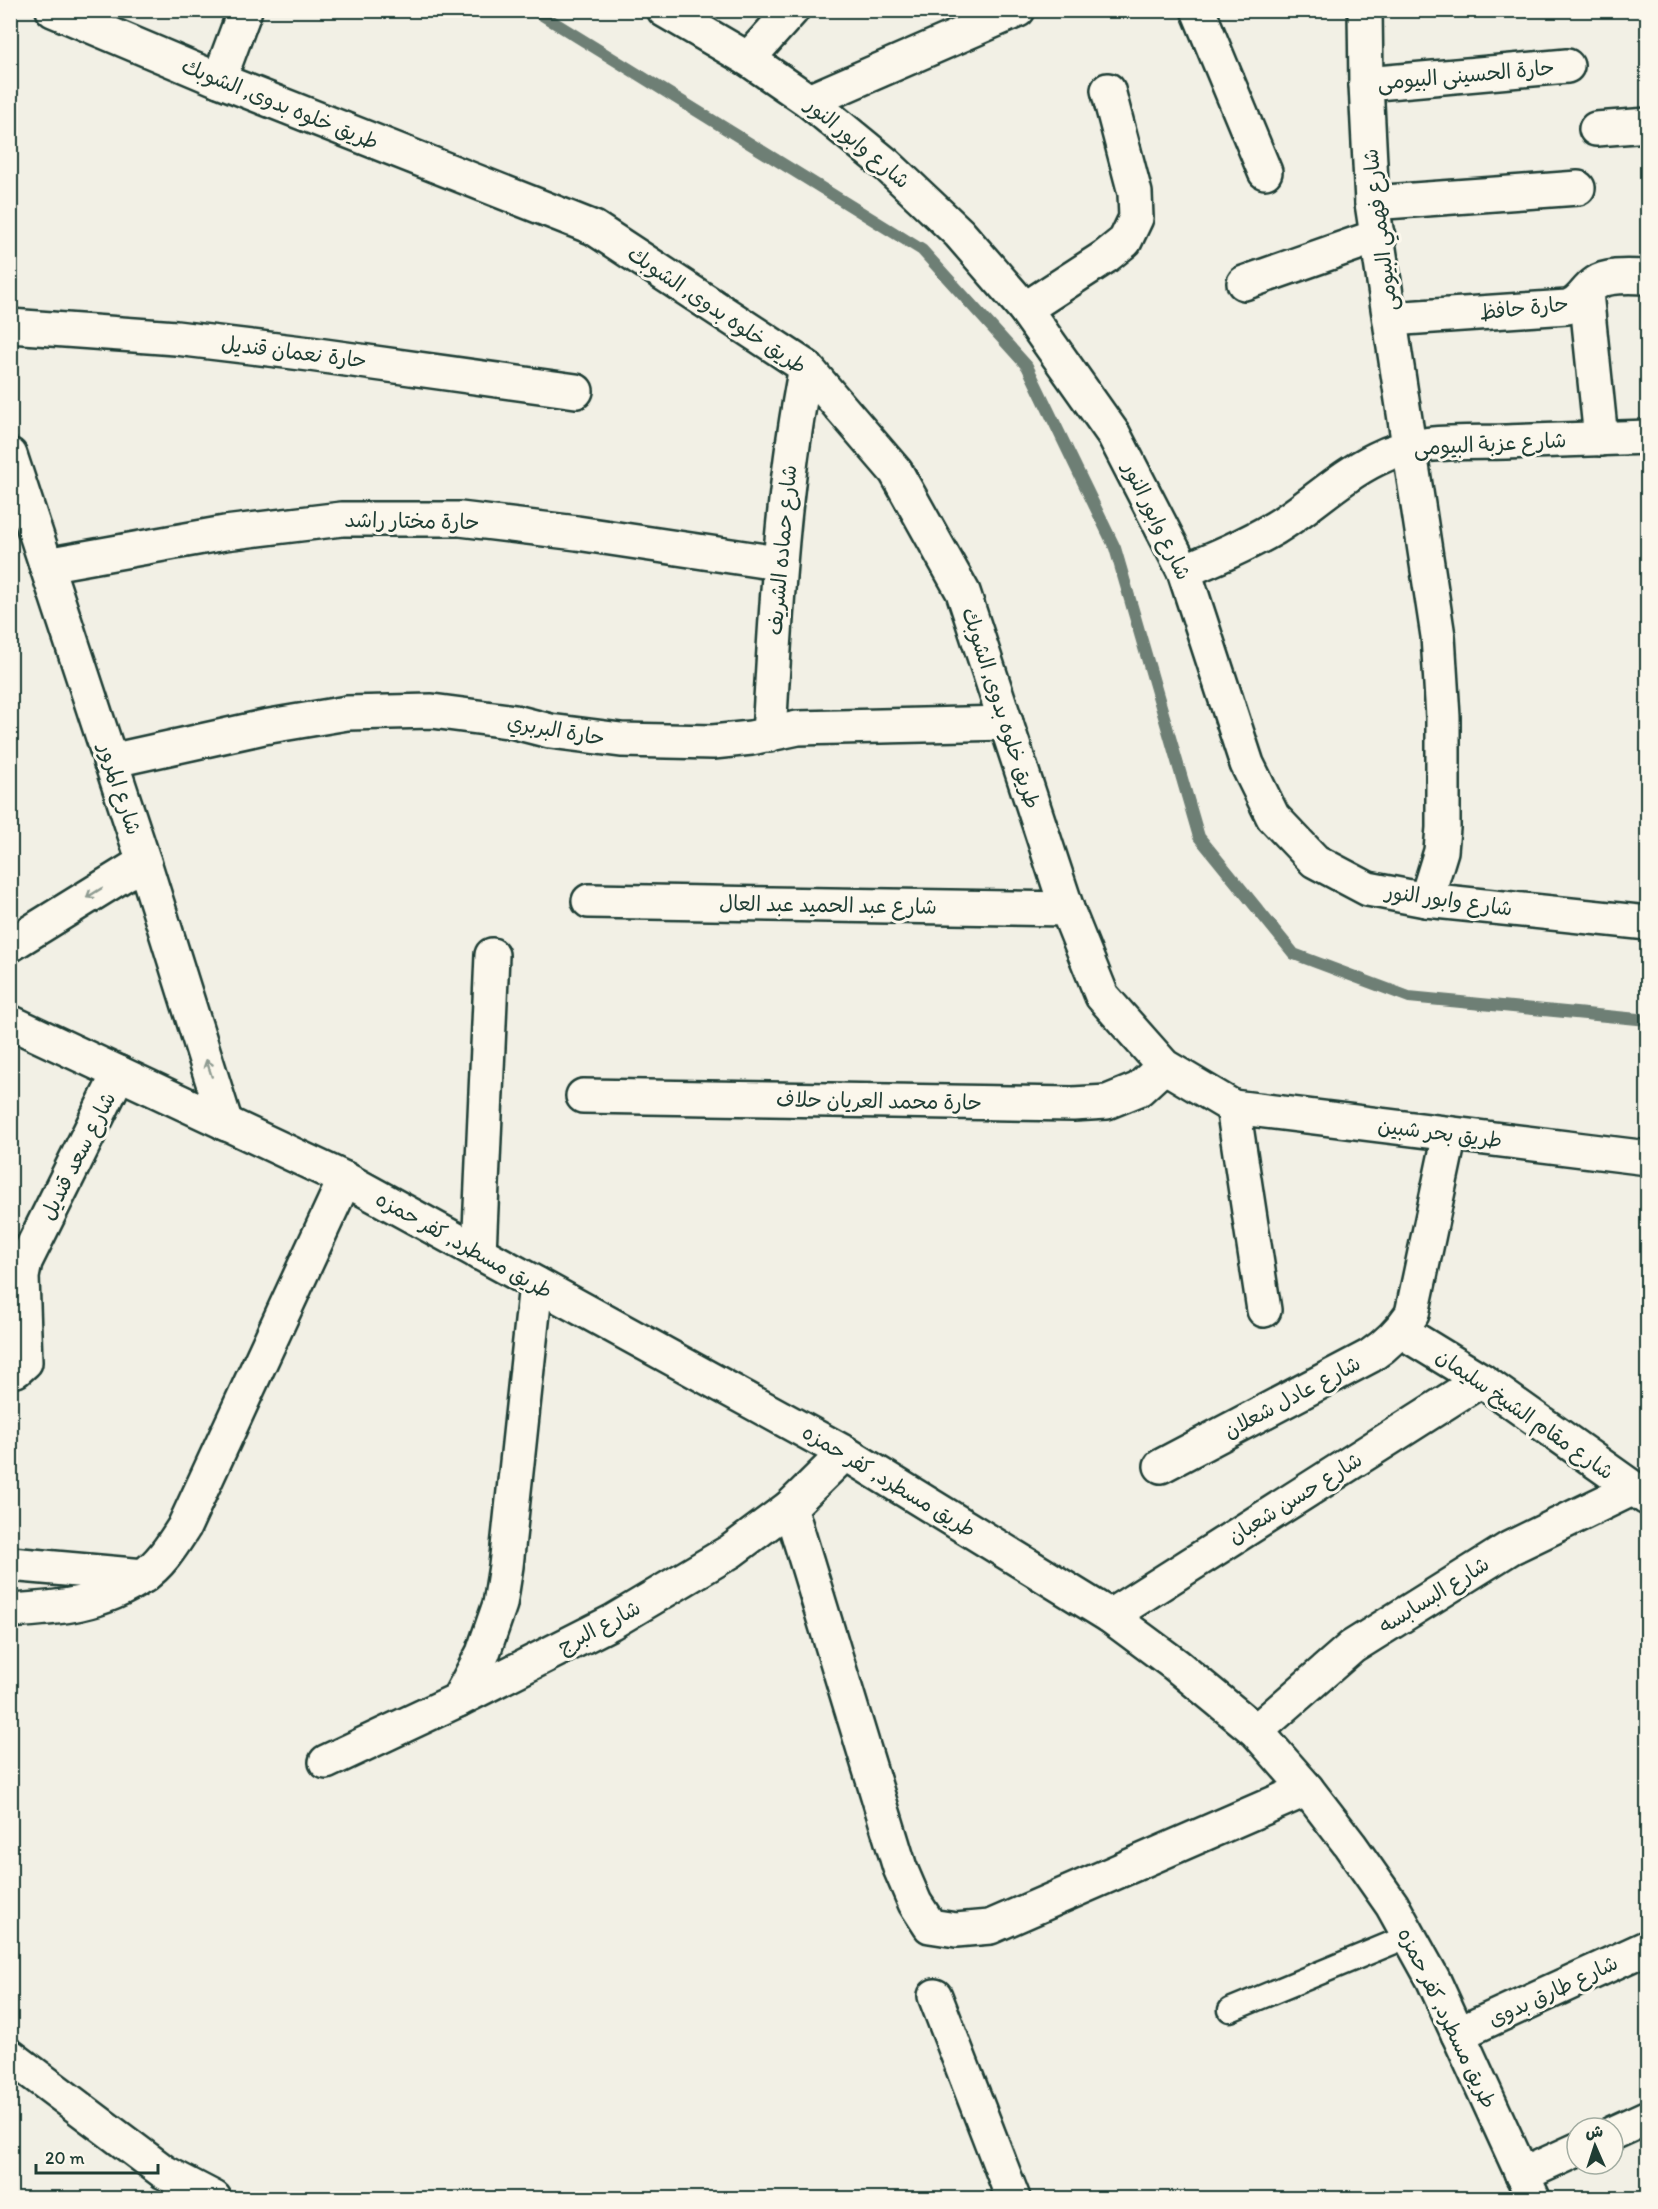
<svg xmlns="http://www.w3.org/2000/svg" width="1658" height="2209" font-family="Itim,'Playpen Sans Arabic',sans-serif">
	<rect width="100%" height="100%" fill="#f2f0e5"/>
	<filter id="ink" filterUnits="userSpaceOnUse"><feTurbulence type="fractalNoise" baseFrequency=".0167" numOctaves="2"/><feDisplacementMap in="SourceGraphic" scale="12" xChannelSelector="R" yChannelSelector="G"/><feConvolveMatrix kernelMatrix="1 2 1 2 8 2 1 2 1" color-interpolation-filters="sRGB"/></filter>
	<g filter="url(#ink)">
		<g fill="none" stroke-linecap="round" stroke-linejoin="round">
			<path stroke="#6e7f75" stroke-width="12" d="M 534,10 L 922,250 L 1027,366 L 1115,548 L 1199,837 L 1294,954 L 1409,997 L 1648,1020"/>
			<defs>
				<path id="lane" d="M 1230,2010 L 1409,1936"/>
				<g id="street">
					<path d="M 53,10 L 219,80 L 594,228 L 806,367 L 896,472 L 963,592 L 1067,909 L 1102,996 L 1164,1066 L 1233,1107 L 1648,1158"/>
					<path d="M 664,10 L 748,59 L 809,101 L 887,165 L 959,233 L 1025,309 L 1114,435 L 1184,571 L 1247,764 L 1273,817 L 1315,861 L 1368,889 L 1426,900 L 1648,923"/>
					<path d="M 1198,10 L 1265,172"/>
					<path d="M 1365,10 L 1366,84 L 1372,203 L 1438,636 L 1443,717 L 1443,828 L 1441,851 L 1426,900"/>
					<path d="M 748,59 L 792,10"/>
					<path d="M 219,80 L 245,10"/>
					<path d="M 1366,84 L 1567,66"/>
					<path d="M 809,101 L 1018,10"/>
					<path d="M 1596,129 L 1648,125"/>
					<path d="M 1372,203 L 1578,188"/>
					<path d="M 1244,283 L 1378,236"/>
					<path d="M 1586,293 L 1601,439"/>
					<path d="M 1025,309 L 1105,257 L 1125,241 L 1136,218 L 1135,193 L 1108,90"/>
					<path d="M 1390,319 L 1567,307 C 1582,303 1584,291 1596,283 C 1609,274 1632,277 1648,277"/>
					<path d="M 10,326 L 176,338 L 310,354 L 576,391"/>
					<path d="M 46,565 L 225,533 L 342,519 L 460,519 L 577,533 L 778,563"/>
					<path d="M 1184,571 C 1215,558 1246,545 1275,528 C 1310,507 1339,477 1376,459 C 1415,439 1464,443 1506,442 C 1553,440 1600,439 1648,437"/>
					<path d="M 769,735 C 776,611 782,489 806,367"/>
					<path d="M 110,761 L 264,727 L 347,713 L 432,711 L 515,722 L 550,731 L 621,740 L 713,742 L 751,738 L 798,728 L 1006,723"/>
					<path d="M 589,901 L 1067,909"/>
					<path d="M 583,1096 L 1073,1104 L 1107,1102 L 1139,1089 L 1164,1066"/>
					<path d="M 1233,1107 L 1264,1310"/>
					<path d="M 479,1253 L 492,955"/>
					<path d="M 1401,1331 L 1481,1380 L 1647,1498"/>
					<path d="M 10,1370 L 16,1370 L 25,1362 L 22,1277 L 25,1262 L 119,1073"/>
					<path d="M 1161,1466 L 1370,1356 C 1388,1344 1400,1332 1412,1314 L 1450,1134"/>
					<path d="M 790,1507 L 900,1868 L 915,1903 L 930,1926 L 956,1930 L 990,1927 L 1307,1789"/>
					<path d="M 10,1564 L 144,1576"/>
					<path d="M 10,1611 C 59,1608 102,1605 143,1576 C 161,1564 173,1544 184,1527 L 345,1179"/>
					<path d="M 1110,1616 L 1481,1380"/>
					<path d="M 458,1700 L 483,1653 L 500,1604 L 506,1566 L 536,1284"/>
					<path d="M 1256,1731 L 1352,1647 L 1510,1548 L 1632,1489"/>
					<path d="M 326,1762 L 458,1700 L 612,1622 L 731,1551 L 790,1507 L 845,1453"/>
					<path d="M 935,1996 L 1013,2198"/>
					<path d="M 1458,2034 L 1648,1947"/>
					<path d="M 10,2056 L 164,2172 L 214,2198"/>
					<path d="M 1613,2133 L 1648,2117"/>
					<path d="M 1522,2175 L 1577,2150"/>
				</g>
				<g id="secondary">
					<path d="M 10,455 L 144,862 L 226,1124"/>
					<path d="M 10,945 L 144,862"/>
					<path d="M 10,1022 L 345,1179 L 845,1453 L 1110,1616 L 1176,1665 L 1256,1731 L 1307,1789 L 1350,1845 L 1392,1905 L 1433,1979 L 1533,2198"/>
				</g>
			</defs>
			<use href="#lane" stroke="#1f3d34" stroke-width="27"/>
			<use href="#street" stroke="#1f3d34" stroke-width="38"/>
			<use href="#secondary" stroke="#1f3d34" stroke-width="38"/>
			<use href="#lane" stroke="#fbf7ec" stroke-width="22"/>
			<use href="#street" stroke="#fbf7ec" stroke-width="33"/>
			<use href="#secondary" stroke="#fbf7ec" stroke-width="33"/>
		</g>
		<defs><path id="oneway-shaft" d="M-6 0H5M1.5-3L5.5 0L1.5 3" fill="none" stroke-width="1.6" stroke-linecap="round" stroke-linejoin="round" transform="scale(1.5)"/></defs>
		<g stroke="#8d9a90">
			<use href="#oneway-shaft" transform="translate(94 893) rotate(148)"/>
			<use href="#oneway-shaft" transform="translate(209 1068) rotate(-108)"/>
		</g>
	</g>
	<g text-anchor="middle" stroke-width="6" stroke-linejoin="round" paint-order="stroke">
		<g font-size="21" fill="#1f3d34" stroke="#fbf7ec">
			<text transform="translate(1466 75) rotate(-5)" y="7">حارة الحسينى البيومى</text>
			<text transform="translate(280 104) rotate(22)" y="7">طريق خلوه بدوى, الشوبك</text>
			<text transform="translate(858 143) rotate(40)" y="7">شارع وابور النور</text>
			<text transform="translate(1380 230) rotate(-97)" y="7">شارع فهمي البيومى</text>
			<text transform="translate(1524 308) rotate(-6)" y="7">حارة حافظ</text>
			<text transform="translate(717 310) rotate(34)" y="7">طريق خلوه بدوى, الشوبك</text>
			<text transform="translate(294 352) rotate(7)" y="7">حارة نعمان قنديل</text>
			<text transform="translate(1490 444) rotate(-3)" y="7">شارع عزبة البيومى</text>
			<text transform="translate(412 521) rotate(1)" y="7">حارة مختار راشد</text>
			<text transform="translate(1157 521) rotate(64)" y="7">شارع وابور النور</text>
			<text transform="translate(782 550) rotate(-85)" y="7">شارع حماده الشريف</text>
			<text transform="translate(1001 708) rotate(72)" y="7">طريق خلوه بدوى, الشوبك</text>
			<text transform="translate(556 730) rotate(10)" y="7">حارة البربري</text>
			<text transform="translate(120 789) rotate(72)" y="7">شارع المرور</text>
			<text transform="translate(1449 900) rotate(8)" y="7">شارع وابور النور</text>
			<text transform="translate(828 905) rotate(1)" y="7">شارع عبد الحميد عبد العال</text>
			<text transform="translate(879 1101) rotate(1)" y="7">حارة محمد العريان حلاف</text>
			<text transform="translate(1440 1133) rotate(7)" y="7">طريق بحر شبين</text>
			<text transform="translate(78 1156) rotate(-63)" y="7">شارع سعد قنديل</text>
			<text transform="translate(464 1245) rotate(29)" y="7">طريق مسطرد, كفر حمزه</text>
			<text transform="translate(1292 1397) rotate(-28)" y="7">شارع عادل شعلان</text>
			<text transform="translate(1525 1414) rotate(35)" y="7">شارع مقام الشيخ سليمان</text>
			<text transform="translate(889 1481) rotate(31)" y="7">طريق مسطرد, كفر حمزه</text>
			<text transform="translate(1295 1498) rotate(-32)" y="7">شارع حسن شعبان</text>
			<text transform="translate(1434 1595) rotate(-32)" y="7">شارع البسابسه</text>
			<text transform="translate(599 1627) rotate(-28)" y="7">شارع البرج</text>
			<text transform="translate(1553 1991) rotate(-25)" y="7">شارع طارق بدوى</text>
			<text transform="translate(1447 2018) rotate(64)" y="7">طريق مسطرد, كفر حمزه</text>
		</g>
	</g>
	<rect width="1658" height="2209" fill="none" stroke="#fbf7ec" stroke-width="36"/>
	<rect x="18" y="18" width="1622" height="2173" fill="none" stroke="#1f3d34" stroke-width="2" filter="url(#ink)"/>
	<g transform="translate(1595 2146) rotate(357)"><circle r="28" fill="#fbf7ec" stroke="#a3ada2" stroke-width="1.5"/>
	<path d="M0-4.5L10 22L0 15L-10 22Z" fill="#1f3d34"/>
	<text y="-9" font-size="16" font-weight="bold" text-anchor="middle" fill="#1f3d34">ش</text>
	</g>
	<path d="M36 2164v9h122v-9" fill="none" stroke="#1f3d34" stroke-width="3"/>
	<text x="45" y="2164" font-size="18" fill="#1f3d34" stroke="#fbf7ec" stroke-width="4.5" paint-order="stroke">20 m</text>
</svg>
